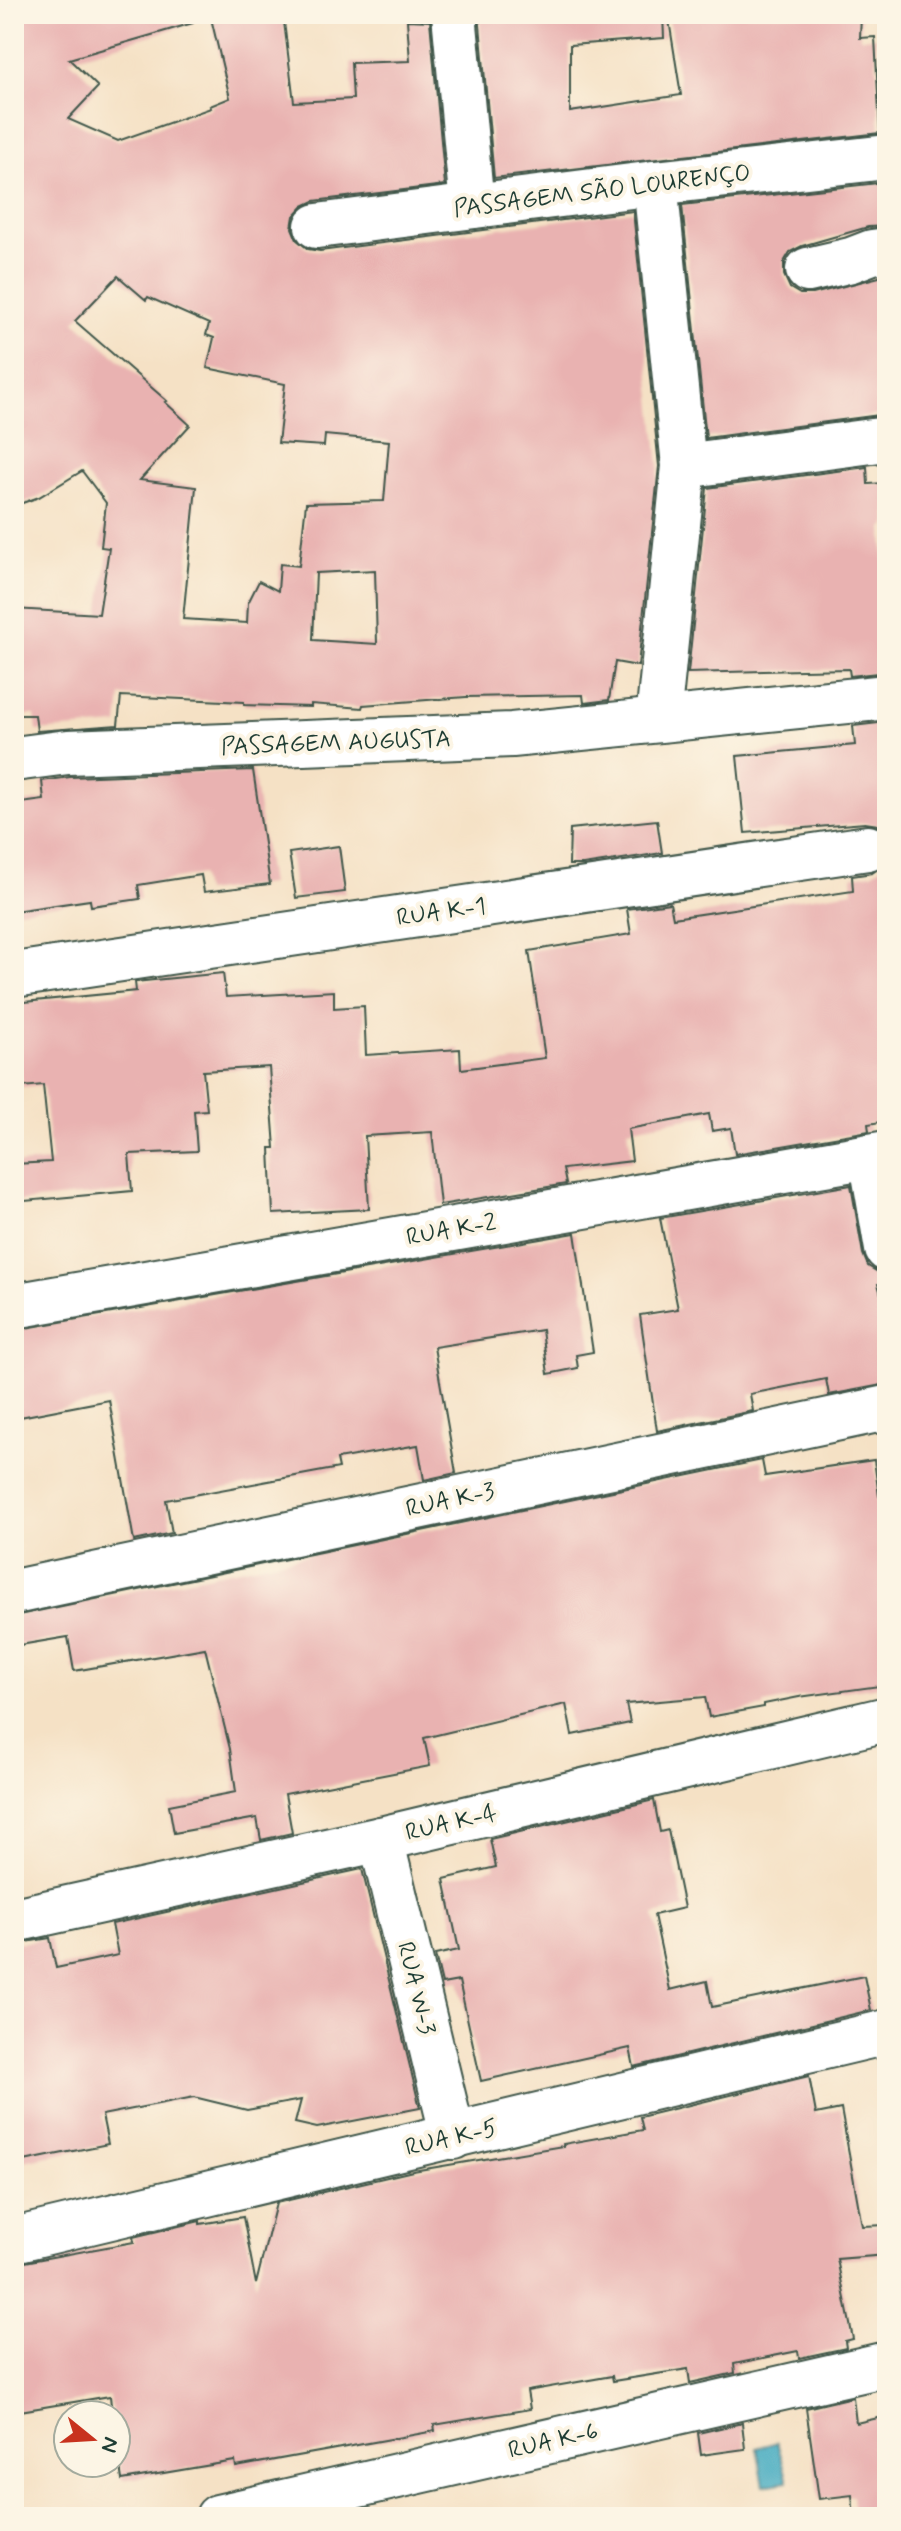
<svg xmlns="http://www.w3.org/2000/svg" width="901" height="2531" font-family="Mynerve,sans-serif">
	<rect width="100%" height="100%" fill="#fcf5e5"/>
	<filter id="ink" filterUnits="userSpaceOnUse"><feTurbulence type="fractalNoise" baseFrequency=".0125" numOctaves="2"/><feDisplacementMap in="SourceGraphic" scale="16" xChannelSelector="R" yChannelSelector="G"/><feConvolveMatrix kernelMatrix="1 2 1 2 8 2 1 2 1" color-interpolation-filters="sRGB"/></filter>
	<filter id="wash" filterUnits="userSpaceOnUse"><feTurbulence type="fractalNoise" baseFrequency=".006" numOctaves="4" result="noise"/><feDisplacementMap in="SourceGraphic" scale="32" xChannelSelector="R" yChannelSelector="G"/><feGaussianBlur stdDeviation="1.8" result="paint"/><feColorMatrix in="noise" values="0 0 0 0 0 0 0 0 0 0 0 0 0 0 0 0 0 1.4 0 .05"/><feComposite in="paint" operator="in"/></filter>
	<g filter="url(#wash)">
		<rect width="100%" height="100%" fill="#f5e1c5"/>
		<path fill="#40a9c0" stroke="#30737a" stroke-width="2" d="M 777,2442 L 788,2481 L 764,2485 L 757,2448 Z"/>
		<g id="blocks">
			<g fill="#e9b2b1" fill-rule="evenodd">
				<path d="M 14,14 L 191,14 L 193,23 L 69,59 L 98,87 L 68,119 L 118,141 L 211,108 L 210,106 L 230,98 L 210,14 L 283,14 L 294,102 L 353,99 L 351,63 L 410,61 L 407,20 L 430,21 L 445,185 L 314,201 L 303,206 L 294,216 L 292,228 L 297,240 L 308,249 L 320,251 L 633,211 L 659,466 L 638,666 L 615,662 L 609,700 L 584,703 L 583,695 L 466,697 L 363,705 L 362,708 L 311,704 L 311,707 L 244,705 L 244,702 L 121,696 L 118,725 L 37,731 L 35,715 L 14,715 L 14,609 L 99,614 L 109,548 L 101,547 L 106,503 L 82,471 L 39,497 L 14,506 ZM 118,276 L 146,300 L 148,297 L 209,324 L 206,335 L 214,338 L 207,368 L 285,384 L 278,443 L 324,446 L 325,435 L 389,441 L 384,501 L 306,503 L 299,566 L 280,564 L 278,591 L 259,581 L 248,603 L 247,623 L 183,619 L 196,487 L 140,480 L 190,425 L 165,402 L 167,401 L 75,321 ZM 375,570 L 377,644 L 313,640 L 316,573 Z"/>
				<path d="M 479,14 L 663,14 L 664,38 L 570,45 L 570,112 L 681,95 L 668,14 L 861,15 L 860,38 L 875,37 L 880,133 L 494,178 Z"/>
				<path d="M 887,182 L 887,226 L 868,227 L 802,246 L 790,252 L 784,262 L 784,275 L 790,288 L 800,294 L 813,294 L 887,275 L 887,414 L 706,438 L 682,205 Z"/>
				<path d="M 867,467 L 868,484 L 887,483 L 887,526 L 883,527 L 887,672 L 850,676 L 849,669 L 802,670 L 688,673 L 707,488 Z"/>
				<path d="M 887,722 L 887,832 L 878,825 L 865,823 L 745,833 L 737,756 L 855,745 L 853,726 Z"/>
				<path d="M 253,770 L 270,884 L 204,892 L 201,875 L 138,885 L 140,899 L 91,906 L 90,900 L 14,911 L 14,804 L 44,800 L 42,781 L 70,777 Z"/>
				<path d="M 657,820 L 662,853 L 583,865 L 569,865 L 570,829 Z"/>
				<path d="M 339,846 L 345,892 L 296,898 L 289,853 Z"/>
				<path d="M 887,863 L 887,1064 L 880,1065 L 887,1121 L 868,1124 L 869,1131 L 735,1154 L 731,1128 L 712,1131 L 709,1114 L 628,1129 L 632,1161 L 563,1169 L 566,1184 L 440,1205 L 432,1132 L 365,1136 L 369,1209 L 273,1214 L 270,1148 L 275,1148 L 269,1067 L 203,1071 L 207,1110 L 194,1111 L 197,1151 L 129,1154 L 132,1191 L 14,1202 L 14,1164 L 51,1162 L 43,1085 L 22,1087 L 14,1003 L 136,991 L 135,982 L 223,973 L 226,997 L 334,991 L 334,1008 L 364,1006 L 366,1055 L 460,1049 L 461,1069 L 545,1058 L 529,951 L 631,934 L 627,909 L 670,903 L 673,918 L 853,891 L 852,876 L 872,873 Z"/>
				<path d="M 851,1185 L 863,1254 L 868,1266 L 878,1272 L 886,1273 L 887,1282 L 878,1284 L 887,1315 L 887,1384 L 829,1395 L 826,1379 L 750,1394 L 753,1411 L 657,1431 L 640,1315 L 678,1309 L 660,1218 Z"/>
				<path d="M 575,1233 L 593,1352 L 576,1355 L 578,1368 L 548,1374 L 542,1330 L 434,1347 L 456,1473 L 424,1480 L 418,1445 L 337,1459 L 339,1468 L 166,1500 L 172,1533 L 134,1541 L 109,1400 L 20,1417 L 14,1386 L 14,1330 Z"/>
				<path d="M 762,1460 L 765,1476 L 874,1460 L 879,1496 L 887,1496 L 887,1685 L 799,1697 L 764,1704 L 764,1707 L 709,1717 L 705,1697 L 626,1704 L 630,1723 L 572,1735 L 566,1704 L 424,1738 L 430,1766 L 285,1794 L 292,1833 L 261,1840 L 257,1818 L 174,1833 L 169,1805 L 236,1792 L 230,1749 L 205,1648 L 74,1671 L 68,1637 L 14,1646 L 14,1616 Z"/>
				<path d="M 654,1800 L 660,1832 L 668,1830 L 684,1908 L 654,1915 L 670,1990 L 707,1981 L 712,2007 L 864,1976 L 871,2010 L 634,2067 L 630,2048 L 481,2081 L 459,1981 L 442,1984 L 435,1955 L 459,1950 L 444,1879 L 496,1867 L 490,1839 Z"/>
				<path d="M 362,1869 L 420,2108 L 317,2128 L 295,2123 L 301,2100 L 247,2110 L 194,2097 L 102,2115 L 108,2144 L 14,2163 L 14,1944 L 50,1938 L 56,1968 L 118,1955 L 112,1924 Z"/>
				<path d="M 809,2076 L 816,2114 L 841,2109 L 862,2226 L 887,2225 L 887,2255 L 837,2259 L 853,2339 L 845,2341 L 846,2348 L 799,2358 L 798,2351 L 734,2364 L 735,2373 L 690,2383 L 688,2369 L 613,2381 L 612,2376 L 527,2391 L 530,2409 L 434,2425 L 435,2431 L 236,2467 L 235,2461 L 122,2480 L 116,2439 L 116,2415 L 112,2415 L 110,2396 L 14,2412 L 14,2264 L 134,2242 L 133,2237 L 200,2221 L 200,2224 L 243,2217 L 256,2284 L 276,2203 L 413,2171 L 563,2146 L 563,2144 L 643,2130 L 640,2117 Z"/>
				<path d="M 853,2397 L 856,2423 L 887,2416 L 887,2517 L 854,2517 L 852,2495 L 819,2499 L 806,2408 Z"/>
				<path d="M 742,2423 L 745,2449 L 701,2455 L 698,2433 Z"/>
			</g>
		</g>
	</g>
	<g filter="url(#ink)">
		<use href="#blocks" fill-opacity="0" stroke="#3f564a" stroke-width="2"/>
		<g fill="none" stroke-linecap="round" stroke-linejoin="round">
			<defs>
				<g id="minor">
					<path d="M 454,14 L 472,206"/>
					<path d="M 655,183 L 684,466 L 658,720"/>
					<path d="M 317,226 L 655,183 L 887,157"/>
					<path d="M 808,270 L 851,260 L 872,252 L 887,250"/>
					<path d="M 684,466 L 887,439"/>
					<path d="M 14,759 L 68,752 L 512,735 L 887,697"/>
					<path d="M 14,975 L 868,848"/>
					<path d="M 871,1156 L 887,1249"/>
					<path d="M 14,1306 L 887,1153"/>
					<path d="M 14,1592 L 887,1408"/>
					<path d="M 381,1839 L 453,2137"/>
					<path d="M 14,1920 L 381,1839 L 887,1719"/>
					<path d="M 14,2240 L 887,2032"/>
					<path d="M 218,2517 L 887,2364"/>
				</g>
			</defs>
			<use href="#minor" stroke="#3f564a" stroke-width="48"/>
			<use href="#minor" stroke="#fff" stroke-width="44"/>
		</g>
	</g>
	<g text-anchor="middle" stroke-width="8" stroke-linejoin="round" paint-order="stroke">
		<g font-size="24" fill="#1f3d34" stroke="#fcf5e5">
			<text transform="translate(602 190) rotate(-7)" y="8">PASSAGEM SÃO LOURENÇO</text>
			<text transform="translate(336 742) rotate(-2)" y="8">PASSAGEM AUGUSTA</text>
			<text transform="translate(441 911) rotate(-8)" y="8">RUA K-1</text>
			<text transform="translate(451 1229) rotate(-10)" y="8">RUA K-2</text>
			<text transform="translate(450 1499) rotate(-12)" y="8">RUA K-3</text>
			<text transform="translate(451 1822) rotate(-13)" y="8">RUA K-4</text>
			<text transform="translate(417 1988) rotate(76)" y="8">RUA W-3</text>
			<text transform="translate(451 2137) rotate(-13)" y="8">RUA K-5</text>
			<text transform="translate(553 2440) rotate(-13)" y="8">RUA K-6</text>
		</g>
	</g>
	<rect width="901" height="2531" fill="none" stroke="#fcf5e5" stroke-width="48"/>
	<g transform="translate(92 2439) rotate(108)"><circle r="38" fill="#fcf5e5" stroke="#a4ab9e" stroke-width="2"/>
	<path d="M0-6L14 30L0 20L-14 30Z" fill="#c8321e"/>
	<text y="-12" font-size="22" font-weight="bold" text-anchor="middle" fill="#1f3d34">N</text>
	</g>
</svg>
